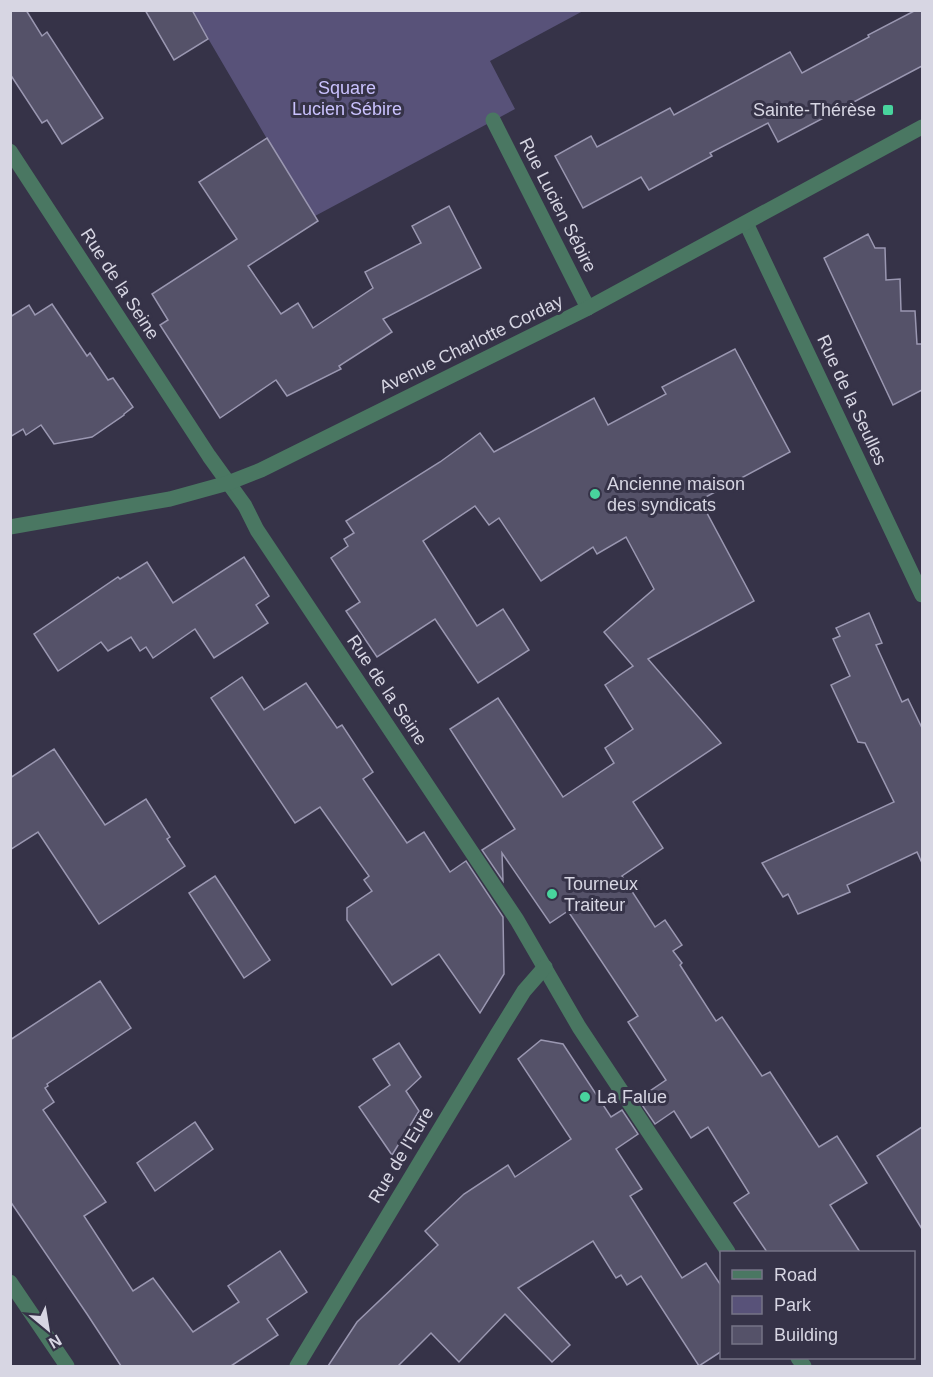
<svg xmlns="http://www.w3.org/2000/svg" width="933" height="1377" font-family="Helvetica,sans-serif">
	<rect width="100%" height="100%" fill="#363348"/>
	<path fill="#585279" d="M 192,11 L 583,11 L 490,61 L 515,109 L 315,216 L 277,156 Z"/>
	<g fill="#555269" stroke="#9a97b1" stroke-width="1.5">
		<path d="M 10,10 L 26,10 L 42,36 L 47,32 L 103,118 L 62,144 L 47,120 L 42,123 L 10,74 Z"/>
		<path d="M 145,10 L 192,10 L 208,39 L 174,60 Z"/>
		<path d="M 916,10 L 922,10 L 922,66 L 778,142 L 768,123 L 710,153 L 712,156 L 649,190 L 641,177 L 583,208 L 555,156 L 591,136 L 597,147 L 670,108 L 674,115 L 790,52 L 802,73 L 869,37 L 868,35 Z"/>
		<path d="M 267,138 L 318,221 L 248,266 L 281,314 L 298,303 L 313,328 L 373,288 L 365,272 L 421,243 L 412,226 L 449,206 L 481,268 L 383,319 L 392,332 L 339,366 L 341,369 L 287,396 L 276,380 L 220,418 L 160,325 L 168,320 L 152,294 L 237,239 L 199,182 Z"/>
		<path d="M 868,234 L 875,248 L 885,248 L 886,280 L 900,279 L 901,311 L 915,311 L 917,344 L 922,344 L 922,390 L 893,405 L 824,258 Z"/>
		<path d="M 52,304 L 87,356 L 90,353 L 108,380 L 113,378 L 133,407 L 124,414 L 124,415 L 92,437 L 54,444 L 41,425 L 26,435 L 23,429 L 10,437 L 10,317 L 29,305 L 35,315 Z"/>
		<path d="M 735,349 L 790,452 L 700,500 L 754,601 L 648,659 L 721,743 L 633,802 L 663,848 L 622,876 L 655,927 L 665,920 L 682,945 L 673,951 L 682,963 L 680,965 L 716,1021 L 722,1017 L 762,1076 L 770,1072 L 819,1147 L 837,1136 L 867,1183 L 830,1205 L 860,1252 L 767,1252 L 734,1203 L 749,1193 L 708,1127 L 691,1138 L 674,1111 L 655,1124 L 638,1099 L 666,1080 L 628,1022 L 638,1016 L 568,911 L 550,923 L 502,853 L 503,881 L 482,850 L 515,829 L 450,729 L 498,698 L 563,797 L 614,763 L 605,748 L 633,729 L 605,685 L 633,666 L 604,632 L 654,589 L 626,537 L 597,554 L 593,547 L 541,581 L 499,518 L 489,525 L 475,506 L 423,541 L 477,626 L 503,609 L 529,650 L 478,683 L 435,619 L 377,657 L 346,611 L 360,602 L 331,558 L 348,546 L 344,539 L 354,533 L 346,521 L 440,462 L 480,433 L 494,452 L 594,398 L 608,425 L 666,394 L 662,387 Z"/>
		<path d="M 244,557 L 269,596 L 256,605 L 268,623 L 214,658 L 195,629 L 153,658 L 146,647 L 140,651 L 131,637 L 108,651 L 101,642 L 58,671 L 34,634 L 118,577 L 120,579 L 147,562 L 173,603 Z"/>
		<path d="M 869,613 L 882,643 L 876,645 L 902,702 L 908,699 L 922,728 L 922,863 L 917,852 L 847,885 L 850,892 L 798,914 L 788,894 L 783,897 L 762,863 L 894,802 L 865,743 L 858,742 L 831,685 L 850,676 L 833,639 L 840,636 L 836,628 Z"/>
		<path d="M 242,677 L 264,710 L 306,683 L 337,728 L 342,725 L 373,772 L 363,779 L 407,843 L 424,832 L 450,872 L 466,861 L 503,917 L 504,974 L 480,1013 L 439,954 L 392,985 L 347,920 L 347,908 L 372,891 L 364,880 L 369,876 L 320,807 L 295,823 L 211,698 Z"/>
		<path d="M 54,749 L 105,825 L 146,799 L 170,837 L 167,839 L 185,866 L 99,924 L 38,832 L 10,850 L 10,778 Z"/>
		<path d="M 215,876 L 270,960 L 244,978 L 189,893 Z"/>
		<path d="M 100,981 L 131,1028 L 47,1084 L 48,1086 L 45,1088 L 54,1102 L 43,1110 L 106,1202 L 84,1216 L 133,1291 L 153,1278 L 193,1332 L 239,1302 L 228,1286 L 280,1251 L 307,1292 L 267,1319 L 278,1335 L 231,1366 L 121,1366 L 87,1314 L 10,1201 L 10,1040 Z"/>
		<path d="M 541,1040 L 563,1044 L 611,1117 L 622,1110 L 638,1134 L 616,1149 L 642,1189 L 630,1196 L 682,1278 L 706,1263 L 722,1287 L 722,1351 L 699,1366 L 641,1276 L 627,1285 L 621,1275 L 616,1278 L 593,1241 L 518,1288 L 570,1345 L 552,1362 L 505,1314 L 459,1362 L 431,1333 L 398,1366 L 328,1366 L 357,1322 L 438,1245 L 425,1231 L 464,1194 L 508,1165 L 515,1177 L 571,1139 L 518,1059 Z"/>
		<path d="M 399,1043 L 421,1077 L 406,1091 L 419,1111 L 392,1155 L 359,1107 L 390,1085 L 373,1059 Z"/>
		<path d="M 195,1122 L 213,1149 L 155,1191 L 137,1163 Z"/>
		<path d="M 922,1127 L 922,1229 L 877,1156 Z"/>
	</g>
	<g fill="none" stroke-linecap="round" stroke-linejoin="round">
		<g stroke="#4a7762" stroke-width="15">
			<path d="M 493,120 L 588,308"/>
			<path d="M 10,151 L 209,456 L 245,506 L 257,530 L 517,920 L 579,1027 L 728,1252"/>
			<path d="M 746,223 L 922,595"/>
			<path d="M 10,527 L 170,499 L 228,483 L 261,470 L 588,308 L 922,127"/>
			<path d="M 10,1282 L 67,1366"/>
			<path d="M 798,1358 L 804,1366"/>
			<path d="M 297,1366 L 498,1033 L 524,991 L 545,967"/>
		</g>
	</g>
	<g fill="#48d49d" stroke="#363348" stroke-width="2">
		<rect x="882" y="104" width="12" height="12" rx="3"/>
		<circle cx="595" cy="494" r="6"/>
		<circle cx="552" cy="894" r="6"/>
		<circle cx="585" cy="1097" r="6"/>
	</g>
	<g text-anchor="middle" stroke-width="6" stroke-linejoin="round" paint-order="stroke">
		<g font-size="18" fill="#cac2fe" stroke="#363348">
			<text x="347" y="94">Square<tspan x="347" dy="21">Lucien Sébire</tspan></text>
		</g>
		<g font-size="18" fill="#d7d6e3" stroke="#363348" text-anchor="start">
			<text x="876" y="116" text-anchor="end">Sainte-Thérèse</text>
			<text x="607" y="490">Ancienne maison<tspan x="607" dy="21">des syndicats</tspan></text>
			<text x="564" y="890">Tourneux<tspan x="564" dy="21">Traiteur</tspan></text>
			<text x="597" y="1103">La Falue</text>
		</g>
		<g font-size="18" fill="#d7d6e3" stroke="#363348">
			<text transform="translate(558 205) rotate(63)" y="6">Rue Lucien Sébire</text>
			<text transform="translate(120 284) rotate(57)" y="6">Rue de la Seine</text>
			<text transform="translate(471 344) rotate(-26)" y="6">Avenue Charlotte Corday</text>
			<text transform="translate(852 400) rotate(65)" y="6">Rue de la Seulles</text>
			<text transform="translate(387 690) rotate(56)" y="6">Rue de la Seine</text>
			<text transform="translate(401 1155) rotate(-59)" y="6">Rue de l'Eure</text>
		</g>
	</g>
	<rect width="933" height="1377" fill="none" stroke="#d7d6e3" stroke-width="24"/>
	<rect x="720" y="1251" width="195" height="108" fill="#363348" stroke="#767486" stroke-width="1.5"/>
	<rect x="732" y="1270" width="30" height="9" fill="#4a7762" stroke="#767486" stroke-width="1.5"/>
	<text x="774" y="1281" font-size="18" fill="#d7d6e3">Road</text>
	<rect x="732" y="1296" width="30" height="18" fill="#585279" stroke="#767486" stroke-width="1.5"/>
	<text x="774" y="1311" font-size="18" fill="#d7d6e3">Park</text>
	<rect x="732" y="1326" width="30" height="18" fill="#555269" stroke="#767486" stroke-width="1.5"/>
	<text x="774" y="1341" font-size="18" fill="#d7d6e3">Building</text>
	<g transform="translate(48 1329) rotate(150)" stroke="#363348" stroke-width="4.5" paint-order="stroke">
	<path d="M0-4.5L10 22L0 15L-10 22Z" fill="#d7d6e3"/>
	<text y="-9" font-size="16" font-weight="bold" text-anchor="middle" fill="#d7d6e3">N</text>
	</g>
</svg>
